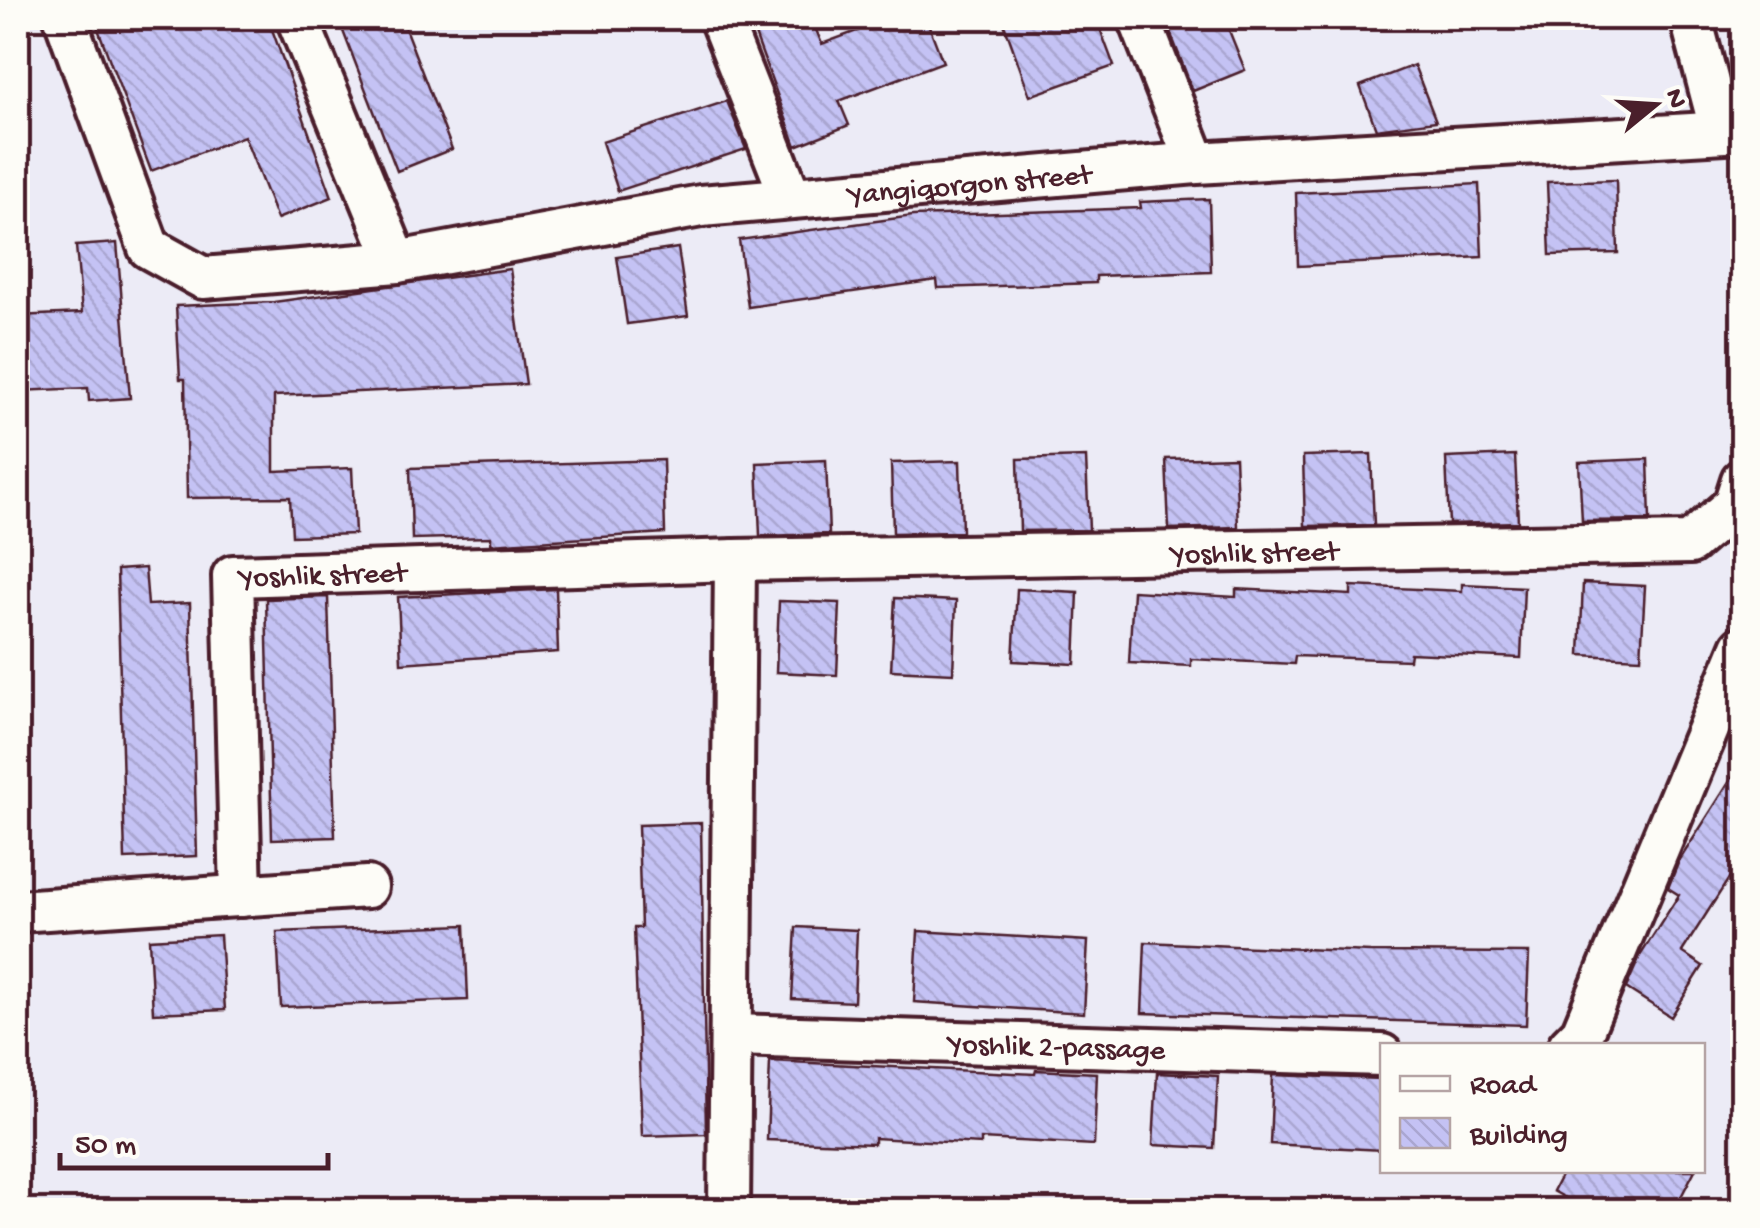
<svg xmlns="http://www.w3.org/2000/svg" width="1760" height="1228" font-family="'Gochi Hand',sans-serif">
	<defs>
		<pattern id="building-back-hatch" width="6" height="6" patternUnits="userSpaceOnUse" patternTransform="scale(2.5)"><rect width="6" height="6" fill="#c4c2f4"/><path d="M-1 5l2 2M0 0l6 6M5-1l2 2" fill="none" stroke="#aaa6d1"/></pattern>
	</defs>
	<rect width="100%" height="100%" fill="#ecebf6"/>
	<filter id="ink" filterUnits="userSpaceOnUse"><feTurbulence type="fractalNoise" baseFrequency=".01" numOctaves="2"/><feDisplacementMap in="SourceGraphic" scale="20" xChannelSelector="R" yChannelSelector="G"/><feConvolveMatrix kernelMatrix="1 2 1 2 8 2 1 2 1" color-interpolation-filters="sRGB"/></filter>
	<g filter="url(#ink)">
		<g fill="url(#building-back-hatch)" stroke="#4a1f2b" stroke-width="2.5">
			<path d="M 94,18 L 268,18 L 332,197 L 277,219 L 244,136 L 151,171 Z"/>
			<path d="M 338,18 L 401,18 L 452,149 L 397,171 Z"/>
			<path d="M 749,18 L 811,18 L 822,44 L 892,18 L 926,18 L 943,62 L 839,101 L 849,125 L 796,146 Z"/>
			<path d="M 1002,18 L 1096,18 L 1114,66 L 1030,96 Z"/>
			<path d="M 1199,18 L 1224,18 L 1245,70 L 1193,91 L 1169,29 Z"/>
			<path d="M 1414,65 L 1436,121 L 1376,129 L 1360,86 Z"/>
			<path d="M 727,101 L 746,149 L 618,191 L 602,142 Z"/>
			<path d="M 1616,180 L 1618,253 L 1550,255 L 1547,182 Z"/>
			<path d="M 1479,184 L 1482,257 L 1298,266 L 1296,193 Z"/>
			<path d="M 1209,199 L 1211,272 L 1096,276 L 1096,283 L 938,288 L 937,280 L 748,307 L 739,240 L 913,216 L 1141,208 L 1140,202 Z"/>
			<path d="M 117,243 L 130,398 L 89,401 L 88,388 L 18,391 L 18,316 L 82,313 L 76,246 Z"/>
			<path d="M 678,248 L 688,316 L 627,324 L 617,257 Z"/>
			<path d="M 510,269 L 526,384 L 274,396 L 274,471 L 352,468 L 355,534 L 292,536 L 290,497 L 187,498 L 185,379 L 180,379 L 176,306 L 274,302 Z"/>
			<path d="M 1371,454 L 1374,525 L 1305,526 L 1303,456 Z"/>
			<path d="M 1515,455 L 1518,522 L 1449,524 L 1446,458 Z"/>
			<path d="M 1086,457 L 1089,530 L 1020,531 L 1018,459 Z"/>
			<path d="M 1235,457 L 1238,527 L 1169,529 L 1166,459 Z"/>
			<path d="M 1648,459 L 1650,520 L 1582,521 L 1579,462 Z"/>
			<path d="M 663,460 L 665,533 L 491,544 L 491,537 L 412,539 L 410,468 Z"/>
			<path d="M 826,460 L 829,534 L 760,536 L 757,463 Z"/>
			<path d="M 960,461 L 962,532 L 893,533 L 891,463 Z"/>
			<path d="M 145,568 L 148,605 L 190,603 L 197,856 L 125,859 L 117,570 Z"/>
			<path d="M 1583,583 L 1645,586 L 1641,658 L 1580,655 Z"/>
			<path d="M 1462,584 L 1524,587 L 1521,658 L 1410,653 L 1409,660 L 1295,656 L 1294,664 L 1191,659 L 1191,666 L 1129,663 L 1133,591 L 1236,597 L 1236,589 L 1351,595 L 1351,586 L 1462,591 Z"/>
			<path d="M 556,589 L 558,652 L 401,663 L 398,597 Z"/>
			<path d="M 1017,589 L 1078,592 L 1075,664 L 1013,661 Z"/>
			<path d="M 328,597 L 335,837 L 272,839 L 266,599 Z"/>
			<path d="M 895,598 L 956,601 L 953,673 L 891,670 Z"/>
			<path d="M 779,601 L 840,603 L 837,675 L 776,672 Z"/>
			<path d="M 1742,762 L 1742,858 L 1682,952 L 1703,966 L 1671,1017 L 1626,988 L 1640,956 L 1679,895 L 1668,888 L 1679,861 Z"/>
			<path d="M 701,823 L 706,1134 L 642,1136 L 634,928 L 641,928 L 638,825 Z"/>
			<path d="M 465,925 L 468,1000 L 281,1007 L 277,932 Z"/>
			<path d="M 796,927 L 857,930 L 854,1002 L 792,999 Z"/>
			<path d="M 918,931 L 1088,941 L 1084,1013 L 914,1002 Z"/>
			<path d="M 220,935 L 225,1010 L 153,1013 L 149,939 Z"/>
			<path d="M 1145,942 L 1370,952 L 1529,953 L 1526,1025 L 1142,1013 Z"/>
			<path d="M 770,1061 L 1035,1074 L 1036,1070 L 1097,1073 L 1094,1145 L 981,1139 L 981,1144 L 874,1138 L 874,1144 L 767,1140 Z"/>
			<path d="M 1157,1073 L 1218,1076 L 1214,1148 L 1153,1145 Z"/>
			<path d="M 1273,1075 L 1382,1079 L 1382,1150 L 1270,1144 Z"/>
			<path d="M 1564,1170 L 1695,1170 L 1674,1210 L 1588,1210 L 1553,1191 Z"/>
		</g>
		<g fill="none" stroke-linecap="round" stroke-linejoin="round">
			<defs>
				<g id="street">
					<path id="s1" d="M 65,18 L 149,248 L 203,278 L 397,262 L 701,206 L 1196,163 L 1742,131"/>
					<path d="M 297,18 L 397,262"/>
					<path d="M 720,18 L 791,198"/>
					<path d="M 1139,18 L 1196,163"/>
					<path d="M 1691,18 L 1721,132"/>
					<path id="s2" d="M 241,896 L 233,576 L 735,560 L 1690,543 L 1734,505 L 1742,480"/>
					<path d="M 18,911 L 367,887"/>
					<path id="s3" d="M 732,1035 L 1382,1055"/>
					<path d="M 1569,1046 L 1582,1033 L 1742,647"/>
					<path d="M 729,1210 L 735,560"/>
				</g>
			</defs>
			<use href="#street" stroke="#4a1f2b" stroke-width="48"/>
			<use href="#street" stroke="#fdfcf7" stroke-width="40"/>
		</g>
	</g>
	<g text-anchor="middle" stroke-width="8" stroke-linejoin="round" paint-order="stroke">
		<g font-size="30" fill="#4a1f2b" stroke="#fdfcf7">
			<text dy="10" stroke="none"><textPath href="#s1" startOffset="1080">Yangiqorgon street</textPath></text>
			<text dy="10" stroke="none"><textPath href="#s2" startOffset="1342">Yoshlik street</textPath></text>
			<text dy="10" stroke="none"><textPath href="#s2" startOffset="410">Yoshlik street</textPath></text>
			<text dy="10" stroke="none"><textPath href="#s3" startOffset="325">Yoshlik 2-passage</textPath></text>
		</g>
	</g>
	<rect width="1760" height="1228" fill="none" stroke="#fdfcf7" stroke-width="60"/>
	<rect x="30" y="30" width="1700" height="1168" fill="none" stroke="#4a1f2b" stroke-width="4" filter="url(#ink)"/>
	<rect x="1380" y="1043" width="325" height="130" fill="#fdfcf7" stroke="#b5a4a5" stroke-width="2.5"/>
	<rect x="1400" y="1076" width="50" height="15" fill="#fdfcf7" stroke="#b5a4a5" stroke-width="2.5"/>
	<text x="1470" y="1093" font-size="30" fill="#4a1f2b">Road</text>
	<rect x="1400" y="1118" width="50" height="30" fill="url(#building-back-hatch)" stroke="#b5a4a5" stroke-width="2.5"/>
	<text x="1470" y="1143" font-size="30" fill="#4a1f2b">Building</text>
	<g transform="translate(1655 105) rotate(72)" stroke="#fdfcf7" stroke-width="8" paint-order="stroke">
	<path d="M0-8L18 38L0 25L-18 38Z" fill="#4a1f2b"/>
	<text y="-15" font-size="28" font-weight="bold" text-anchor="middle" fill="#4a1f2b">N</text>
	</g>
	<path d="M60 1153v15h268v-15" fill="none" stroke="#4a1f2b" stroke-width="5"/>
	<text x="75" y="1153" font-size="30" fill="#4a1f2b" stroke="#fdfcf7" stroke-width="8" paint-order="stroke">50 m</text>
</svg>
